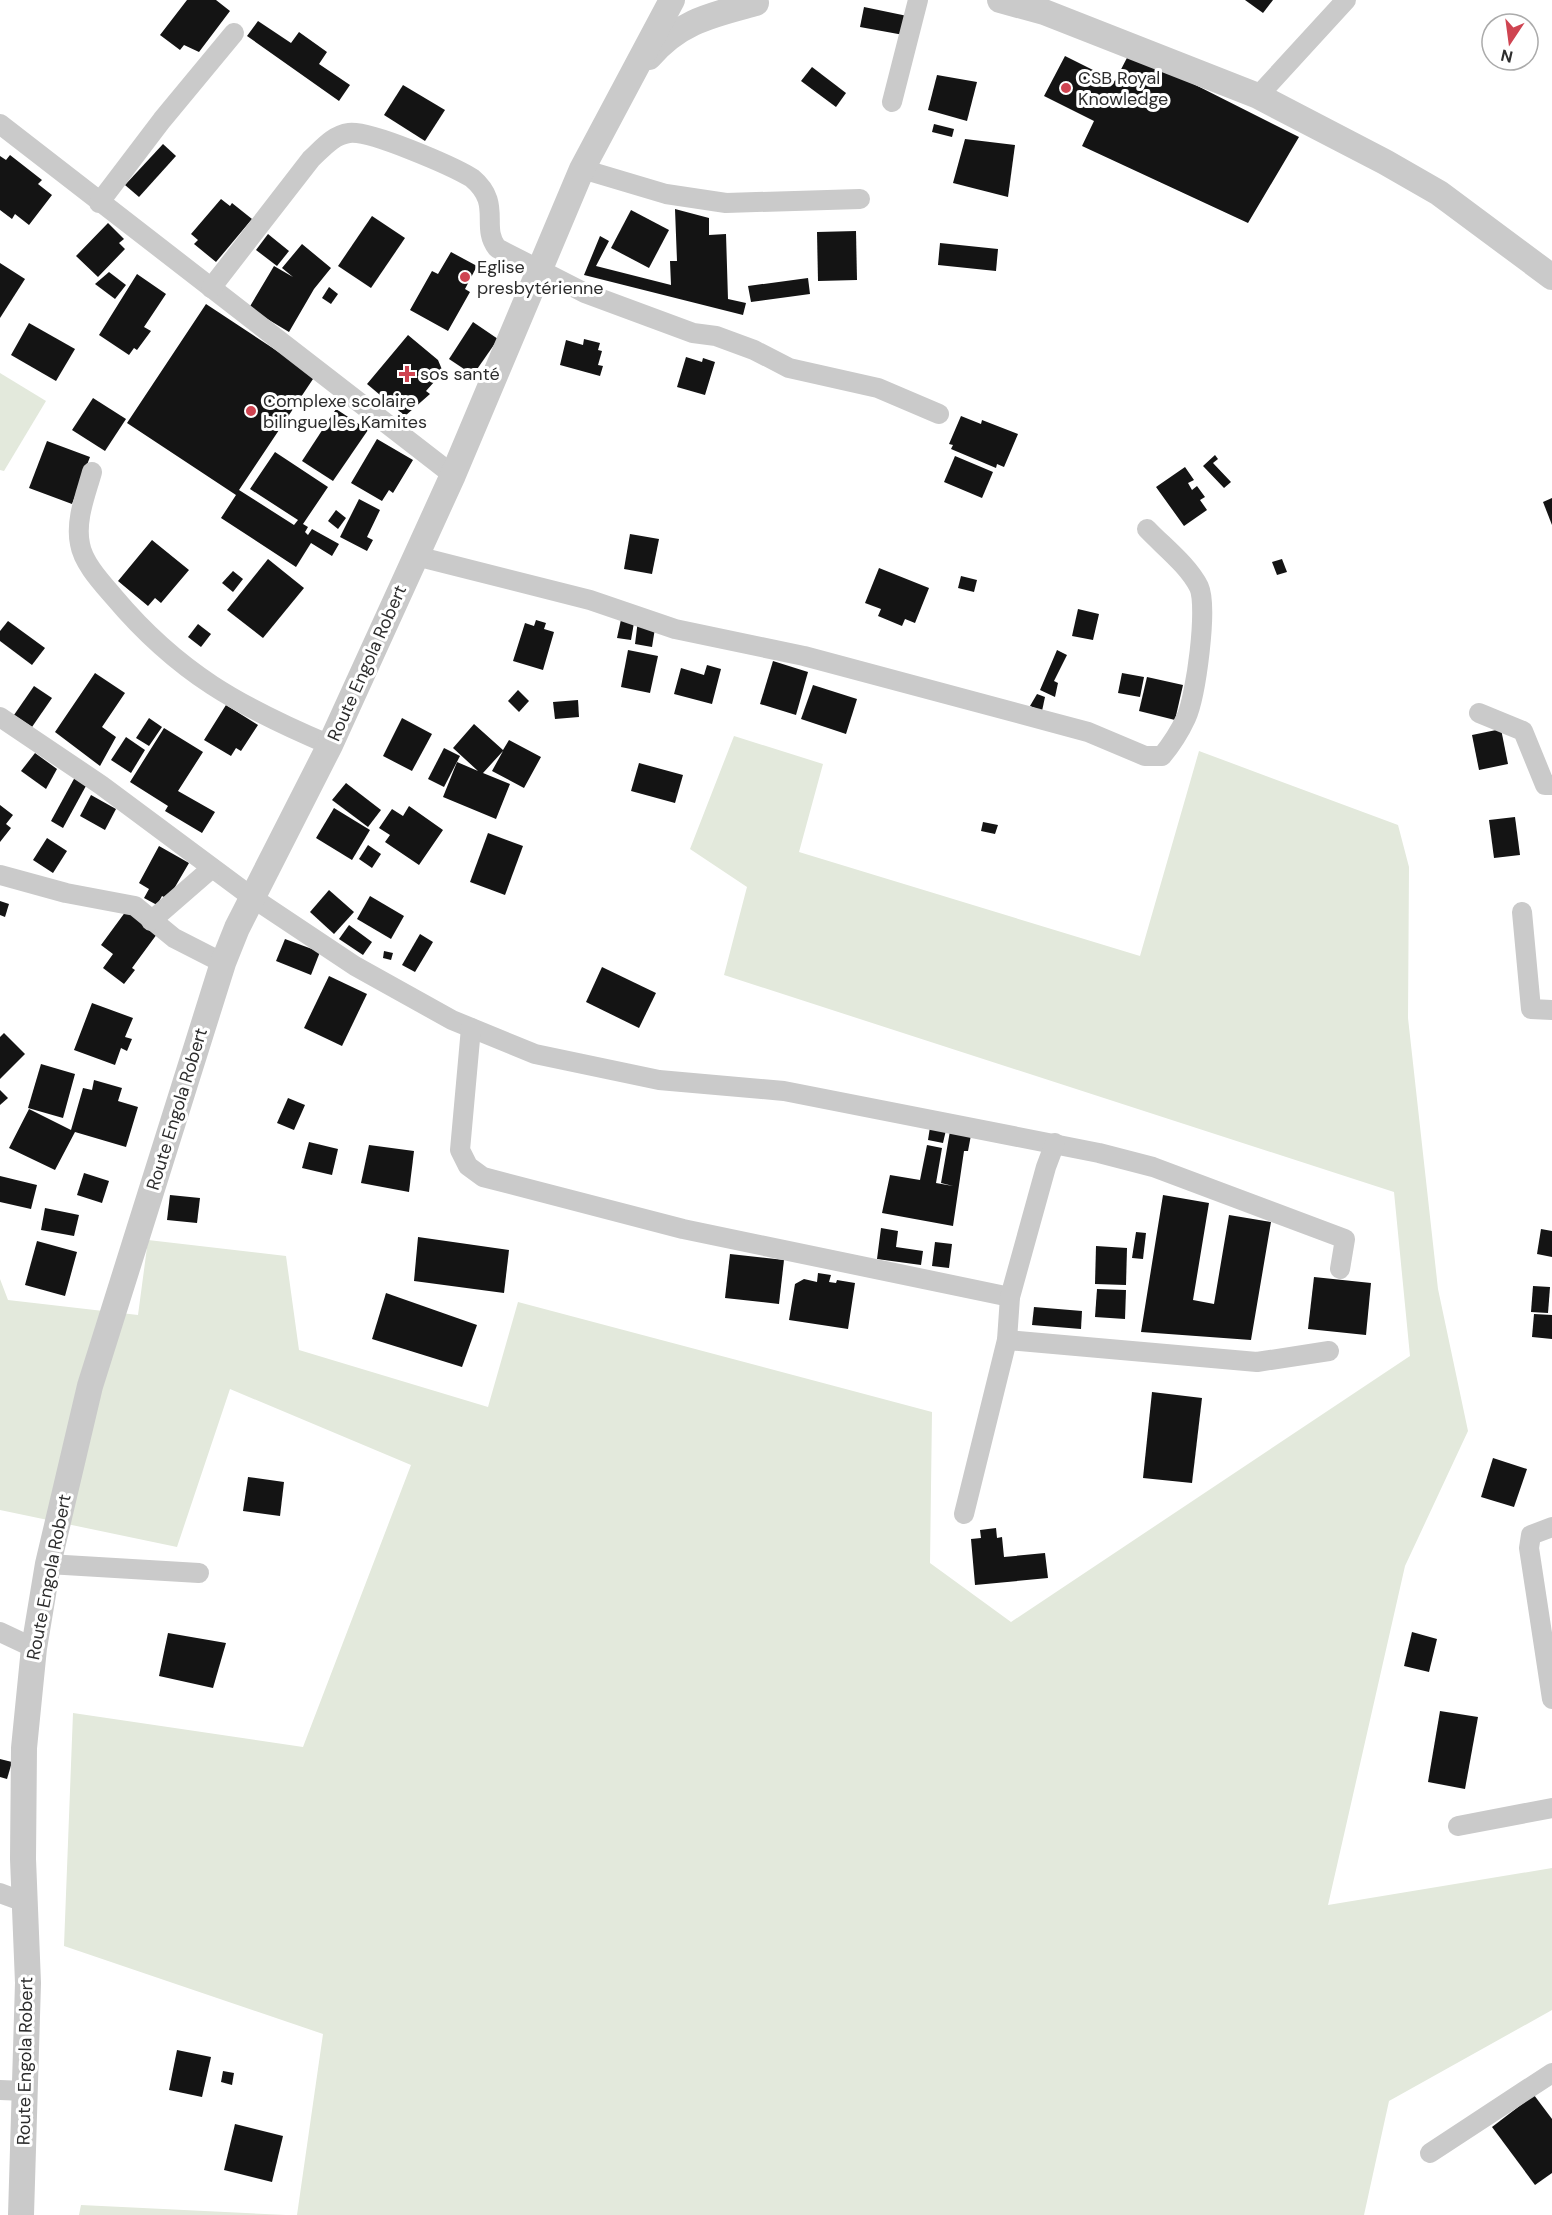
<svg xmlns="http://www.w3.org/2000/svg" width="1552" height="2215" font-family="'DM Sans',sans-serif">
	<rect width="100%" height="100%" fill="#fff"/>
	<g fill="#e3e9dc">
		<path d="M 0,373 L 46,401 L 4,471 L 0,470 Z"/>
		<path d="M 734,736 L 823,764 L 799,852 L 1140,956 L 1199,751 L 1398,825 L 1409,867 L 1408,1018 L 1438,1289 L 1468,1431 L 1405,1566 L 1328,1905 L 1552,1868 L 1552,2010 L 1389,2101 L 1364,2215 L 297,2215 L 323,2034 L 64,1946 L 73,1713 L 303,1747 L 411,1465 L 230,1389 L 177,1547 L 0,1510 L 0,1279 L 8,1300 L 138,1315 L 148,1240 L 286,1256 L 299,1350 L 488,1407 L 518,1302 L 932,1412 L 930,1563 L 1011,1622 L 1410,1356 L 1394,1192 L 724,975 L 747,887 L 690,849 Z"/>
		<path d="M 81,2205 L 286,2215 L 79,2215 Z"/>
	</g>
	<g fill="#141414">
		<path d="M 187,0 L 216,0 L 230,11 L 199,52 L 184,45 L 180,50 L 160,35 Z"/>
		<path d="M 1245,0 L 1273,0 L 1263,13 Z"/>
		<path d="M 864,7 L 912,17 L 909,36 L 860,27 Z"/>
		<path d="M 258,21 L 291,43 L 299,32 L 327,52 L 319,64 L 350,85 L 339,101 L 247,36 Z"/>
		<path d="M 1130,52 L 1299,137 L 1248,223 L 1082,146 L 1094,121 L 1044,96 L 1065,56 L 1115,81 Z"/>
		<path d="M 812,67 L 846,93 L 836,107 L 801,81 Z"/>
		<path d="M 937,75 L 977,82 L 967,121 L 928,110 Z"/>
		<path d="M 403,85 L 445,110 L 425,141 L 384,115 Z"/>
		<path d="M 934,124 L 954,129 L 952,137 L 932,132 Z"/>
		<path d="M 965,139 L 1015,145 L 1008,197 L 953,183 Z"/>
		<path d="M 163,144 L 176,156 L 139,197 L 125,185 Z"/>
		<path d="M 10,155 L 42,180 L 38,184 L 52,195 L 29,225 L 15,214 L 12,219 L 0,210 L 0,156 L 6,160 Z"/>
		<path d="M 221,199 L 230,206 L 232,203 L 252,219 L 216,262 L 194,244 L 198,240 L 191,234 Z"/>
		<path d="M 675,209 L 709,218 L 709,235 L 726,234 L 728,299 L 746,303 L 743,315 L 584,275 L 600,236 L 609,241 L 596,266 L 671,285 L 670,261 L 677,261 Z"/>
		<path d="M 631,210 L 669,230 L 649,268 L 611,248 Z"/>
		<path d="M 372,216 L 405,238 L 371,288 L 338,266 Z"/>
		<path d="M 108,223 L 124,239 L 119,243 L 125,249 L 98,277 L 76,256 Z"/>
		<path d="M 856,231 L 857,280 L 818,281 L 817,232 Z"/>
		<path d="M 268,234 L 289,251 L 277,266 L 256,250 Z"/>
		<path d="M 940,243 L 998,249 L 996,271 L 938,265 Z"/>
		<path d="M 302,244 L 331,268 L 314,289 L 289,332 L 249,308 L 274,266 L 293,277 L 282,268 Z"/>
		<path d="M 451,252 L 477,266 L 465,289 L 470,292 L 448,331 L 410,310 L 432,271 L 438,274 Z"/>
		<path d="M 0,263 L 25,279 L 0,318 Z"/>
		<path d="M 109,272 L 126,285 L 115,299 L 95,284 Z"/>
		<path d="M 137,274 L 166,294 L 144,327 L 151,331 L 137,350 L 134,348 L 129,355 L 99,335 Z"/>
		<path d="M 808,278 L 810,294 L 751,302 L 748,286 Z"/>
		<path d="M 329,287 L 338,294 L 331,304 L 322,298 Z"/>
		<path d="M 206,304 L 315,376 L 239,490 L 294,525 L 298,520 L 250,489 L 275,452 L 328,487 L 303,524 L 308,527 L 305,532 L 308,535 L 312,529 L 339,544 L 332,556 L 311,543 L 296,567 L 221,518 L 236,495 L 127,423 Z"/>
		<path d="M 473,322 L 498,339 L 473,375 L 449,359 Z"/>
		<path d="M 29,323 L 75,349 L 56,381 L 11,355 Z"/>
		<path d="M 408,335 L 438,360 L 443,372 L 426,391 L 430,394 L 405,416 L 367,384 Z"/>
		<path d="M 584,339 L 600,343 L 598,350 L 602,351 L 598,365 L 603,366 L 600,376 L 560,365 L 566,340 L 583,345 Z"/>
		<path d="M 686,357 L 702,362 L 703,358 L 715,362 L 705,395 L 677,387 Z"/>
		<path d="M 93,398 L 126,419 L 105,451 L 72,430 Z"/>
		<path d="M 336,409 L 368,430 L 333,481 L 302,461 Z"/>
		<path d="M 961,416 L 981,424 L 982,420 L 1018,434 L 1004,467 L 997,464 L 996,468 L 951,449 L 953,445 L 949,444 Z"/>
		<path d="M 377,439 L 413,460 L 393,493 L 389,490 L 382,501 L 351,483 Z"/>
		<path d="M 47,441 L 90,457 L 72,504 L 29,488 Z"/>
		<path d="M 1215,455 L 1218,459 L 1213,463 L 1231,482 L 1224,488 L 1203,466 Z"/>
		<path d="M 955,456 L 993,472 L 982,498 L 944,482 Z"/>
		<path d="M 1185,467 L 1194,480 L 1188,483 L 1192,490 L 1197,486 L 1205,497 L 1200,500 L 1207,510 L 1184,526 L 1156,487 Z"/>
		<path d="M 1552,498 L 1552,525 L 1543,502 Z"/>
		<path d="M 359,499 L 380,510 L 367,537 L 373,540 L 367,551 L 340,537 Z"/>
		<path d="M 336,510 L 346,518 L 338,529 L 328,521 Z"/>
		<path d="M 630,534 L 659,539 L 652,574 L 624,569 Z"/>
		<path d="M 152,540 L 189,570 L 161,603 L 155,598 L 148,606 L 118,581 Z"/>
		<path d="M 268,559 L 304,588 L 263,638 L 227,610 Z"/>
		<path d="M 1282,559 L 1287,572 L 1277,575 L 1272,562 Z"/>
		<path d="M 879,568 L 929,588 L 915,623 L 905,619 L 902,626 L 878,616 L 881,609 L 865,603 Z"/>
		<path d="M 233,571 L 243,579 L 233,592 L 222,583 Z"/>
		<path d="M 961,576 L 977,580 L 974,592 L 958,588 Z"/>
		<path d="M 1078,609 L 1099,614 L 1093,640 L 1072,636 Z"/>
		<path d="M 622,615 L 635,617 L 631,640 L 617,638 Z"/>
		<path d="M 536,620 L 546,623 L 544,629 L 554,632 L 543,670 L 513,661 L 525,623 L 534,626 Z"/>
		<path d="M 638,620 L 656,622 L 652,647 L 635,644 Z"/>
		<path d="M 8,621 L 45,648 L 32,665 L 0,641 L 0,631 Z"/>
		<path d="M 198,624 L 211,634 L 201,647 L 188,637 Z"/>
		<path d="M 628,650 L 658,656 L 650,693 L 621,687 Z"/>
		<path d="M 1057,650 L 1067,655 L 1054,681 L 1058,683 L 1055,697 L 1040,690 Z"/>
		<path d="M 773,661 L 808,672 L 796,715 L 760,704 Z"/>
		<path d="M 707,665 L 721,669 L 712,704 L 674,694 L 681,668 L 704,675 Z"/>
		<path d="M 95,673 L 125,693 L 102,727 L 116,737 L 100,766 L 55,732 Z"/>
		<path d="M 1122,673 L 1144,677 L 1140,697 L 1118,693 Z"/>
		<path d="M 1147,677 L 1183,685 L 1175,720 L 1139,711 Z"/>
		<path d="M 813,685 L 857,699 L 846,734 L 801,719 Z"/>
		<path d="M 34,686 L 52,698 L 32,727 L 14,715 Z"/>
		<path d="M 518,690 L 529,701 L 519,712 L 508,701 Z"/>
		<path d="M 1037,694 L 1045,697 L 1042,711 L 1030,706 Z"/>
		<path d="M 578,700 L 579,717 L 555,719 L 553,702 Z"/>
		<path d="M 226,705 L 258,725 L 241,751 L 236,748 L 231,756 L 204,740 Z"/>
		<path d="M 149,718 L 162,727 L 149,746 L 136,738 Z"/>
		<path d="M 402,718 L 432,734 L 412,771 L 383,756 Z"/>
		<path d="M 474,724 L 503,750 L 509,740 L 541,757 L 524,788 L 492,771 L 503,751 L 483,773 L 510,784 L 496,819 L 443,797 L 457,762 L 478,771 L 453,748 Z"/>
		<path d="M 164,728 L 203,752 L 178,791 L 215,812 L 202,833 L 165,811 L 168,806 L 130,782 Z"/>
		<path d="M 1501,729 L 1508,764 L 1479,770 L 1472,735 Z"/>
		<path d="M 126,737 L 145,750 L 131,773 L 111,760 Z"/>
		<path d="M 444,748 L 460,756 L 444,787 L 428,779 Z"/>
		<path d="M 35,753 L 57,769 L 46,789 L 21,771 Z"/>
		<path d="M 639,763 L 683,775 L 675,803 L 631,791 Z"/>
		<path d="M 75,777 L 87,784 L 63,828 L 51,821 Z"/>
		<path d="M 346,783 L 381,810 L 368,827 L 332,800 Z"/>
		<path d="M 91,795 L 116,809 L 105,830 L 80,816 Z"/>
		<path d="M 0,805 L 13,815 L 6,824 L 11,828 L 0,842 Z"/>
		<path d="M 409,806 L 443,830 L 419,865 L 385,842 L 390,835 L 379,828 L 392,809 L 403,816 Z"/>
		<path d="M 334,808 L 370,830 L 352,860 L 316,838 Z"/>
		<path d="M 1515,817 L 1520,855 L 1494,858 L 1489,820 Z"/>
		<path d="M 983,822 L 998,825 L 995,834 L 981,831 Z"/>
		<path d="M 488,833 L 523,846 L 505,895 L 470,882 Z"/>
		<path d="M 47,838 L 67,851 L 53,873 L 33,860 Z"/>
		<path d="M 368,845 L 381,854 L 372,868 L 359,859 Z"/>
		<path d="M 159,846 L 189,863 L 168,899 L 162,896 L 157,905 L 144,898 L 149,889 L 139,883 Z"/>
		<path d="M 329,890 L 354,912 L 334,934 L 310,912 Z"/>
		<path d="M 370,896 L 404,916 L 391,939 L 357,919 Z"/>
		<path d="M 0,901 L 9,904 L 5,917 L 0,915 Z"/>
		<path d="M 126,911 L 157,934 L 132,968 L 135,970 L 124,984 L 103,968 L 113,954 L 101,945 Z"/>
		<path d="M 349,925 L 372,942 L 363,955 L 339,939 Z"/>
		<path d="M 420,934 L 433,942 L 415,972 L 402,965 Z"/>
		<path d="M 285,939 L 320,952 L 311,975 L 276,961 Z"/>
		<path d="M 384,951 L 393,953 L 391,960 L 383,958 Z"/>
		<path d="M 602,967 L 656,993 L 639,1028 L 586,1002 Z"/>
		<path d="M 329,976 L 367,994 L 342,1046 L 304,1028 Z"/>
		<path d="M 92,1003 L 133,1018 L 125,1037 L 132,1039 L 127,1051 L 121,1048 L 115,1065 L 74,1050 Z"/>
		<path d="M 4,1033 L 25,1054 L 0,1079 L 0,1037 Z"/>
		<path d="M 41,1064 L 75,1074 L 63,1118 L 28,1108 Z"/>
		<path d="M 94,1080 L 122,1088 L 118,1101 L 138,1107 L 126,1147 L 75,1132 L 55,1170 L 9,1148 L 29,1109 L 71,1130 L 83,1088 L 92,1090 Z"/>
		<path d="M 0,1090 L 8,1098 L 0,1105 Z"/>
		<path d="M 288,1098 L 305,1105 L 294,1130 L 277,1123 Z"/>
		<path d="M 930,1127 L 946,1130 L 943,1143 L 928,1140 Z"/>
		<path d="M 950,1131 L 971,1135 L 968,1151 L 964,1151 L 953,1226 L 882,1213 L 890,1175 L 920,1180 L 927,1145 L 942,1148 L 936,1183 L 953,1186 L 941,1183 Z"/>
		<path d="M 309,1142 L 338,1149 L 332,1175 L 302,1168 Z"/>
		<path d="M 369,1145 L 414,1151 L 409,1192 L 361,1183 Z"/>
		<path d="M 84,1173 L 109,1181 L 102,1203 L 77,1195 Z"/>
		<path d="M 0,1176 L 37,1185 L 31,1209 L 0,1202 Z"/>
		<path d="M 170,1195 L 200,1198 L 197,1223 L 167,1220 Z"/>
		<path d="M 1163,1195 L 1209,1203 L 1193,1300 L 1214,1304 L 1229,1215 L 1271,1222 L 1251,1340 L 1141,1332 Z"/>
		<path d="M 45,1208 L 79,1215 L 74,1236 L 41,1230 Z"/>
		<path d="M 881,1228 L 898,1231 L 896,1247 L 923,1251 L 921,1265 L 877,1259 Z"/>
		<path d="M 1541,1229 L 1552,1231 L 1552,1257 L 1537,1254 Z"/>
		<path d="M 1136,1232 L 1146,1233 L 1143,1259 L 1132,1258 Z"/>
		<path d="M 418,1237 L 509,1250 L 504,1293 L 414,1281 Z"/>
		<path d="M 37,1241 L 77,1252 L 65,1296 L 25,1285 Z"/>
		<path d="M 935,1242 L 952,1244 L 949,1268 L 932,1266 Z"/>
		<path d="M 1096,1246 L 1127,1248 L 1126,1285 L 1095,1284 Z"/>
		<path d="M 730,1254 L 784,1260 L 779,1304 L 725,1298 Z"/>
		<path d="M 818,1273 L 831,1275 L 829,1282 L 836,1283 L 837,1280 L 855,1283 L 848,1329 L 789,1320 L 795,1284 L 804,1279 L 817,1282 Z"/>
		<path d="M 1314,1277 L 1371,1283 L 1366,1335 L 1308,1329 Z"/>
		<path d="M 1533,1286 L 1550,1287 L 1548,1313 L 1531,1312 Z"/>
		<path d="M 1097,1289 L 1126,1290 L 1125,1319 L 1095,1317 Z"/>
		<path d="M 386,1293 L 477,1325 L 462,1367 L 372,1339 Z"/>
		<path d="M 1034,1307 L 1082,1311 L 1081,1329 L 1032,1325 Z"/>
		<path d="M 1534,1314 L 1552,1315 L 1552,1339 L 1532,1337 Z"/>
		<path d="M 1152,1392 L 1202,1398 L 1192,1483 L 1143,1478 Z"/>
		<path d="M 1493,1458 L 1527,1469 L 1514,1507 L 1481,1497 Z"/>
		<path d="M 248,1477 L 284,1482 L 280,1516 L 243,1511 Z"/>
		<path d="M 996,1528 L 997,1538 L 1002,1537 L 1004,1557 L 1045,1553 L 1048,1578 L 975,1585 L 971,1539 L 981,1538 L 980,1530 Z"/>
		<path d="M 1412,1632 L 1437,1639 L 1429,1672 L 1404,1666 Z"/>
		<path d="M 168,1633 L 226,1643 L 213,1688 L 159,1676 Z"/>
		<path d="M 1440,1711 L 1478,1717 L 1465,1789 L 1428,1782 Z"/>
		<path d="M 0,1759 L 12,1762 L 7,1779 L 0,1777 Z"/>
		<path d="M 177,2050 L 211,2057 L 202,2097 L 169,2090 Z"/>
		<path d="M 223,2071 L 234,2073 L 232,2085 L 221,2082 Z"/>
		<path d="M 1534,2095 L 1552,2119 L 1552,2173 L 1535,2185 L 1492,2127 Z"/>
		<path d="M 235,2124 L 283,2136 L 272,2182 L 224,2170 Z"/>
	</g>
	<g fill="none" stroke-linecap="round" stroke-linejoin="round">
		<g stroke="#cacaca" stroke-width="20">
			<path d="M 1258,96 L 1346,0"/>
			<path d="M 892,102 L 918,0"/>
			<path d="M 0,124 L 453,475"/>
			<path d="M 582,169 L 666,194 L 726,203 L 860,199"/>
			<path d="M 99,203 L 162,120 L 234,33"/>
			<path d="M 211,288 L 311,159 C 322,149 333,135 349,133 C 370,130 452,166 472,178 C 503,204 480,226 497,248 L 585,293 L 693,333 L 716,336 L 754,350 L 789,368 L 878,388 L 939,414"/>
			<path d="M 92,472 C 86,494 75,520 80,544 C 83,563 102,583 114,597 C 178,673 240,707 330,745"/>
			<path d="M 416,556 L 590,600 L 675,629 L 804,656 L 1088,732 L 1145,756 L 1162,756 C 1171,745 1180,731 1186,718 C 1196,696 1208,607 1199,587 C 1188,565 1163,546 1147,529"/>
			<path d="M 1479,713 L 1523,731 L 1545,785 L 1552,785"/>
			<path d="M 0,717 L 101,785 L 253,898 L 355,966 L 452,1020 L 535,1054 L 659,1080 L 784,1091 L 1099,1153 L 1153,1167 L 1345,1239 L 1340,1269"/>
			<path d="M 0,875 L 66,893 L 135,906 L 174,938 L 223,963"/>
			<path d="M 1522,912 L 1531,1009 L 1552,1010"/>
			<path d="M 151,921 L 212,868"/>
			<path d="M 471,1028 L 460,1150 L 468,1166 L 483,1177 L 683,1229 L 1010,1297"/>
			<path d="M 1007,1340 L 1257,1362 L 1329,1351"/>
			<path d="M 964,1514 L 1007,1340 L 1010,1297 L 1046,1167 L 1055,1143"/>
			<path d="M 1552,1527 L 1531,1535 L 1529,1548 L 1552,1699"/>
			<path d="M 48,1564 L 199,1573"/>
			<path d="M 0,1632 L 34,1648"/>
			<path d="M 1458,1826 L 1552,1808"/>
			<path d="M 0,1893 L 24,1902"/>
			<path d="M 0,2090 L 25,2091"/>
			<path d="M 1430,2153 L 1552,2073"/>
		</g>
		<g stroke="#cacaca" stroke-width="26">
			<path d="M 1000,0 L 1044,12 L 1258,96 L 1385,162 L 1439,193 L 1552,277"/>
			<path d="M 649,57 C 680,21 712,15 756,3"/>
			<path d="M 21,2215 L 28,1983 L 23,1859 L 24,1748 L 34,1648 L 48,1564 L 90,1386 L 223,963 L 237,928 L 330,745 L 453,475 L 582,169 L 672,0"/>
		</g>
	</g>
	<g fill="#cf4451" stroke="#fff" stroke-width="2">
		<circle cx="1066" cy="88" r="6"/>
		<circle cx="465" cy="277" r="6"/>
		<path d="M404 365h6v6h6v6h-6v6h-6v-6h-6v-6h6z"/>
		<circle cx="251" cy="411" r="6"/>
	</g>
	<g text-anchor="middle" stroke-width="6" stroke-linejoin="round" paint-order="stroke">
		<g font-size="18" fill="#2d2d2d" stroke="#fff" text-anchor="start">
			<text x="1078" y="84">CSB Royal<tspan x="1078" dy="21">Knowledge</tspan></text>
			<text x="477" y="273">Eglise<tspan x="477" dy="21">presbytérienne</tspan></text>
			<text x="420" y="380">sos santé</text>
			<text x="263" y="407">Complexe scolaire<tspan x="263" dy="21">bilingue les Kamites</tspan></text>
		</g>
		<g font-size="18" fill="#2d2d2d" stroke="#fff">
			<text transform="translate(367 663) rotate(-66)" y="6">Route Engola Robert</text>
			<text transform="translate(177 1109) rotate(-73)" y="6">Route Engola Robert</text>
			<text transform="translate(49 1577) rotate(-79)" y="6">Route Engola Robert</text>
			<text transform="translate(25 2061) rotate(-89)" y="6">Route Engola Robert</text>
		</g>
	</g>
	<g transform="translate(1510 42) rotate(193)"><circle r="28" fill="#ffffff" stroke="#ababab" stroke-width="1.5"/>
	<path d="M0-4.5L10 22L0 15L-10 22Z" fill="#cf4451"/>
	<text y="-9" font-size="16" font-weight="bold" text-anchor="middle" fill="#2d2d2d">N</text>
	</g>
</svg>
